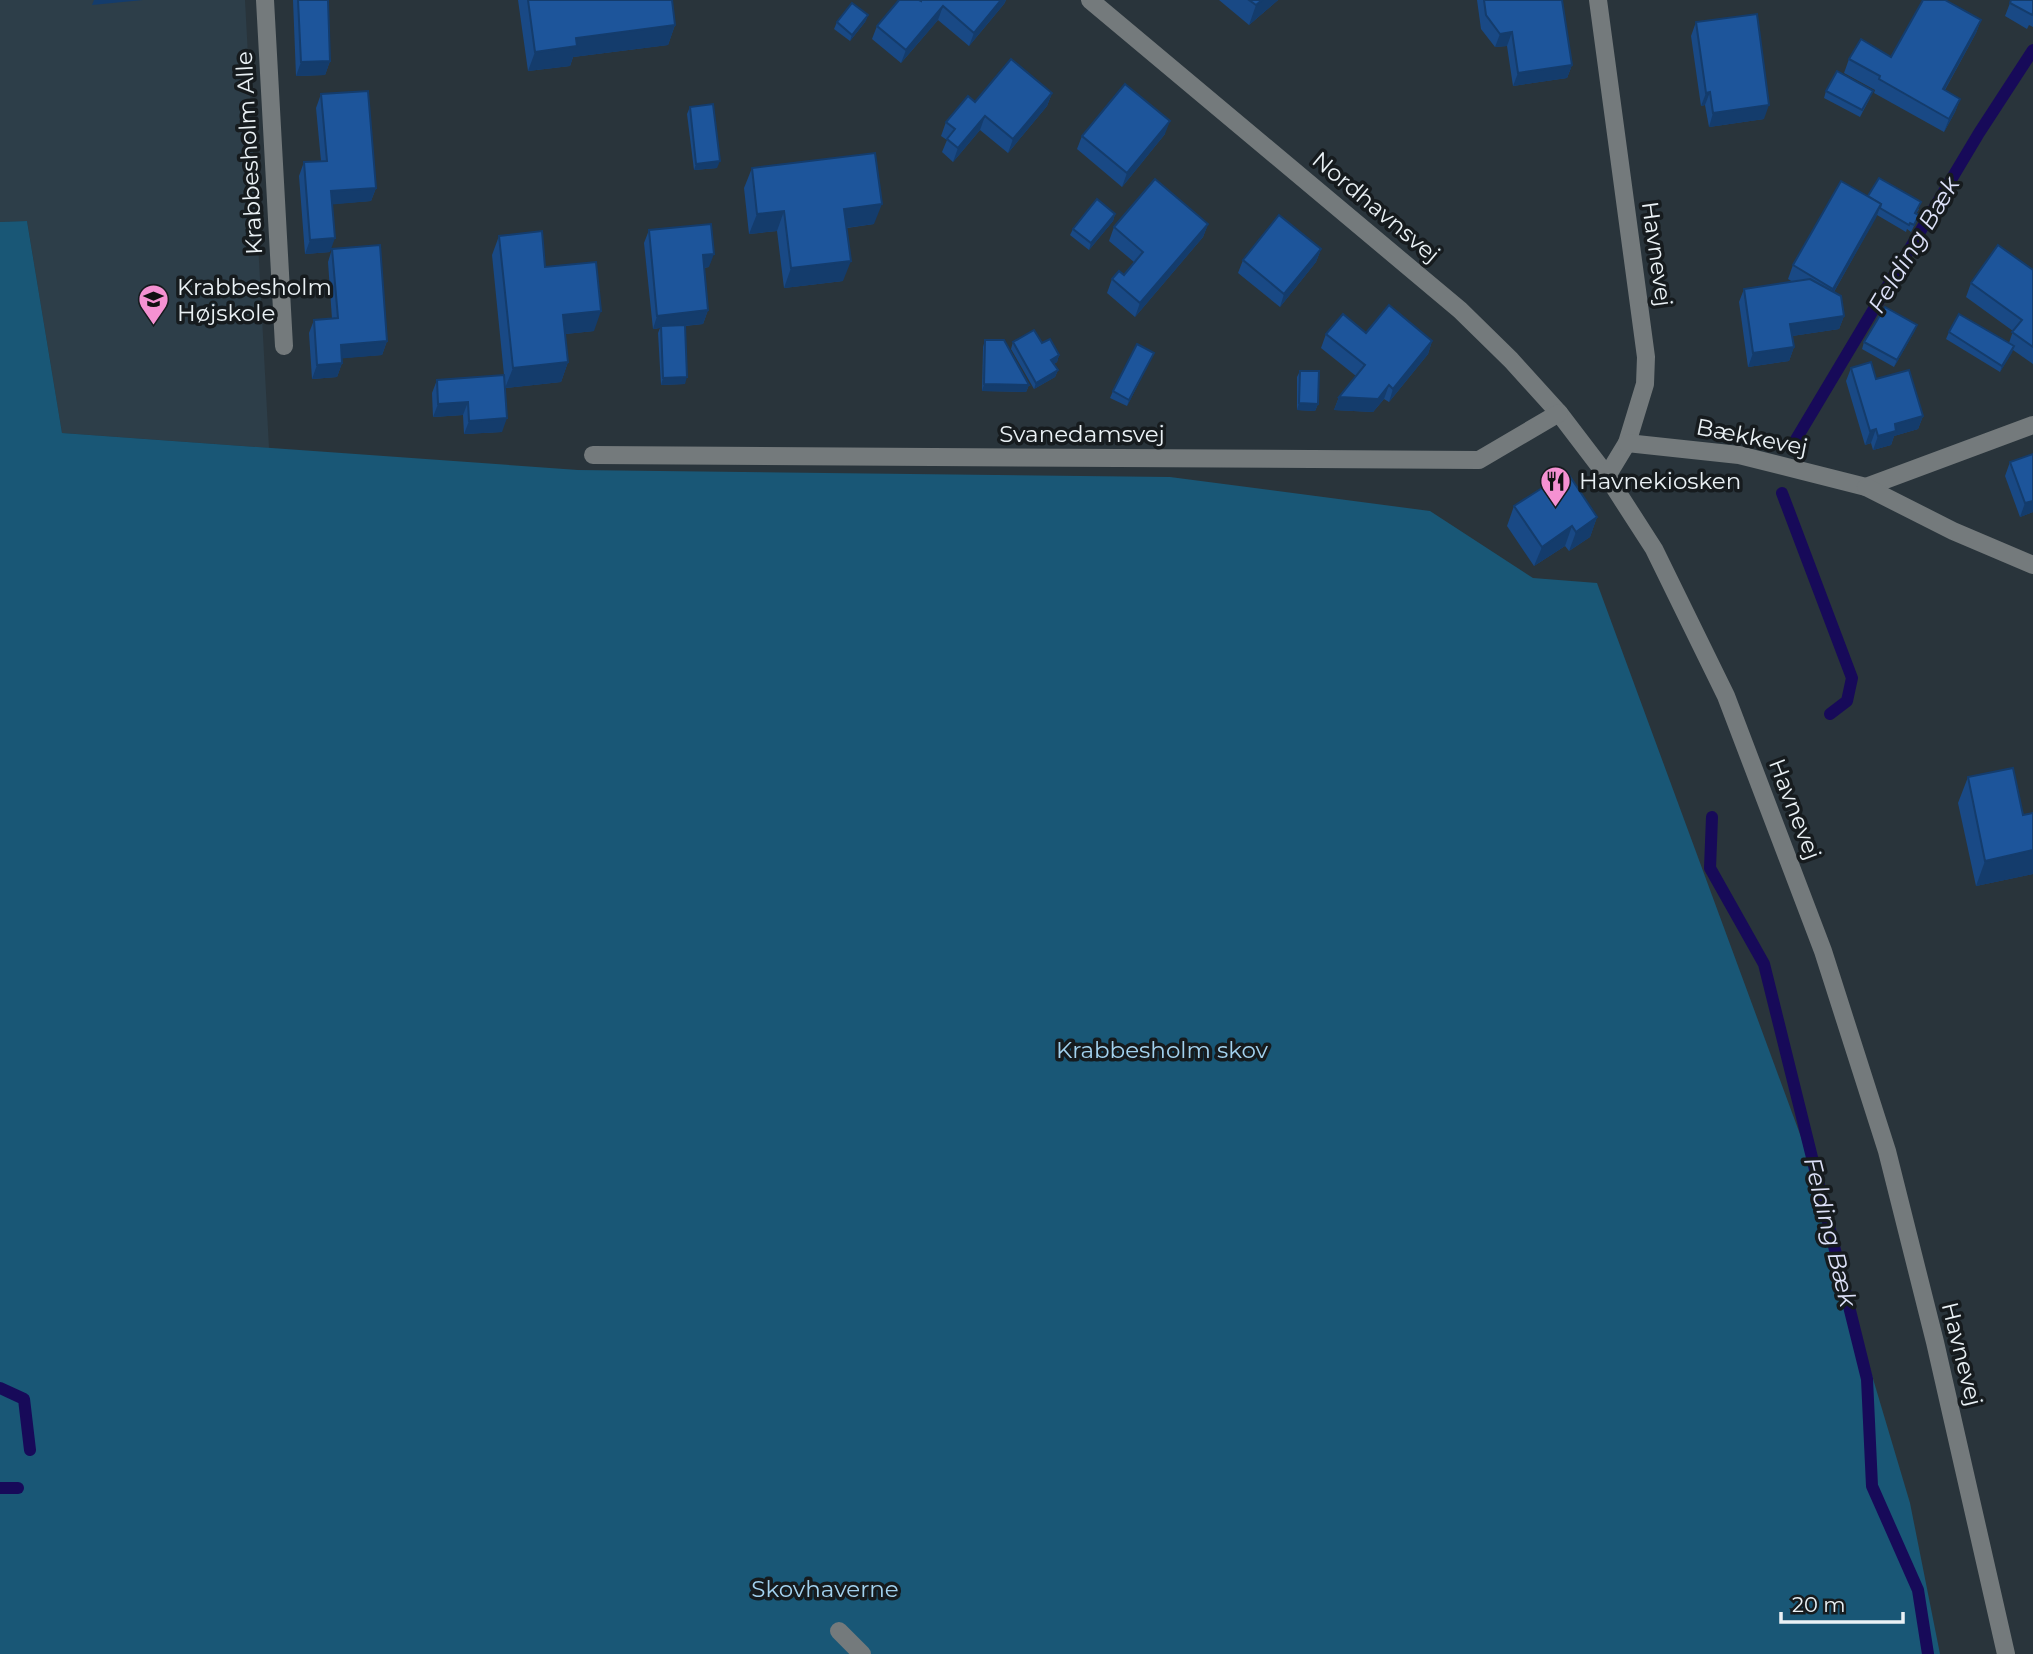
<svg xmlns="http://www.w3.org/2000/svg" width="2033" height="1654" font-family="Montserrat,sans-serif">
	<rect width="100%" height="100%" fill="#29343b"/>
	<path fill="#2d3e49" d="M 0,0 L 245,0 L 269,448 L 62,433 L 27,221 L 0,222 Z"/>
	<path fill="#195776" d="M 27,221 L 62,433 L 578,470 L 1170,477 L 1430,511 L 1533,578 L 1597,583 L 1801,1137 L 1910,1503 L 1940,1654 L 0,1654 L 0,222 Z"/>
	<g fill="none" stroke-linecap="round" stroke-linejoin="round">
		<g stroke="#170a59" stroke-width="12">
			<path d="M 1795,441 L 1979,133 L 2033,50"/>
			<path d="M 1782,493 L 1852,678 L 1847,701 L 1830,714"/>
			<path d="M 1712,817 L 1710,868 L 1764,964 L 1867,1379 L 1872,1486 L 1918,1590 L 1928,1654"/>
			<path d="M 0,1388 L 24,1399 L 30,1450"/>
			<path d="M 0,1488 L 18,1488"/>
		</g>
		<g stroke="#747a7c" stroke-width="18">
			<path d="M 265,0 L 284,346"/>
			<path d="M 1090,0 L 1460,310 L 1511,360 L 1559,413 L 1607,476 L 1654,549 L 1726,696 L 1823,951 L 1887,1151 L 1935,1342 L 2006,1654"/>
			<path d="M 1598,0 L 1646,357 L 1645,384 L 1627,443 L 1607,476"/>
			<path d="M 1627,443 L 1739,455 L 1866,487 L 2033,425"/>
			<path d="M 593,455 L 1479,460 L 1559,413"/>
			<path d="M 1866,487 L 1953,531 L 2033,565"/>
			<path d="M 839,1631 L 862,1654"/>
		</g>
	</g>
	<g fill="#194985">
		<path d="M 293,0 L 328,0 L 330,61 L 325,75 L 296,76 Z"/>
		<path d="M 518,0 L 672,0 L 675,25 L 668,45 L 573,57 L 570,66 L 528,71 Z"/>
		<path d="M 921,0 L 1006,0 L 1004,4 L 969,46 L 938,20 L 901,63 L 872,39 L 877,26 Z"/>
		<path d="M 1219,0 L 1278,0 L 1249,25 Z"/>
		<path d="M 1477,0 L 1562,0 L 1572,65 L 1567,78 L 1513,86 L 1507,46 L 1495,47 L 1481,29 Z"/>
		<path d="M 2033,0 L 2033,27 L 2029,25 L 2027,29 L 2005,16 L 2010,3 Z"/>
		<path d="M 868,15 L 865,22 L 850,41 L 834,29 L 837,22 Z"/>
		<path d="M 1981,20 L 1976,33 L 1945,90 L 1960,99 L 1955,112 L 1944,132 L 1874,93 L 1875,90 L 1844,73 L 1849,59 L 1891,57 Z"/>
		<path d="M 1696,22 L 1764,119 L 1709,127 L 1705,105 L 1701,106 L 1691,36 Z"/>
		<path d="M 1826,91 L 1870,98 L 1860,117 L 1824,98 Z"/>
		<path d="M 1052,93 L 1047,106 L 1008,153 L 980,130 L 953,162 L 942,152 L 947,140 L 941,136 L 946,122 L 975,102 Z"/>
		<path d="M 321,94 L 376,188 L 371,201 L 332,204 L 330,252 L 305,254 L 299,176 L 304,162 L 321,161 L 316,108 Z"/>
		<path d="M 690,107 L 717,168 L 694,170 L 687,114 Z"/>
		<path d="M 1165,134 L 1122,187 L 1077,149 L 1082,136 Z"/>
		<path d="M 752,168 L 874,224 L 847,228 L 843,281 L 784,288 L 777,231 L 749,234 L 744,188 Z"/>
		<path d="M 1868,196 L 1919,209 L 1916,214 L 1916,222 L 1911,232 L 1907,229 L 1906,232 L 1877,215 L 1834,292 L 1844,316 L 1839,329 L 1792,336 L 1794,347 L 1789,361 L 1748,367 L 1739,302 L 1744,289 L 1793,282 L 1788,279 L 1793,265 Z"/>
		<path d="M 1115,214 L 1113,221 L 1089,250 L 1070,235 L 1073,229 Z"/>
		<path d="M 1208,224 L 1203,237 L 1135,317 L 1107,293 L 1112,279 L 1124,275 L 1134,262 L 1109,241 L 1114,227 Z"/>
		<path d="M 649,230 L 709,267 L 704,268 L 708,310 L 703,324 L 685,326 L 685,384 L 661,385 L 658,333 L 660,328 L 653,329 L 644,243 Z"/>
		<path d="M 499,236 L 545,267 L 594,331 L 565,334 L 568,362 L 561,382 L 505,388 L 502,432 L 464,434 L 463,415 L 433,417 L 432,393 L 437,380 L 504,375 L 492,255 Z"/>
		<path d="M 332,249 L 387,341 L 382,355 L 342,358 L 342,363 L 337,377 L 312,379 L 309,333 L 314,320 L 332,319 L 328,262 Z"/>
		<path d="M 1321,249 L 1316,262 L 1280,307 L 1238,273 L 1243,260 Z"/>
		<path d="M 2033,270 L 2033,364 L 2013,350 L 2000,372 L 1946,339 L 1949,332 L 2009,343 L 2013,331 L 1966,297 L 1971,283 Z"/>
		<path d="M 1917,325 L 1914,332 L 1894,367 L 1862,349 L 1864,342 Z"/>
		<path d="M 1366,333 L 1432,341 L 1428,354 L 1389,402 L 1384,399 L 1373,412 L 1334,410 L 1339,397 L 1356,376 L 1321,348 L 1326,334 Z"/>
		<path d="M 985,340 L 1029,385 L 1026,392 L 982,391 L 983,347 Z"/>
		<path d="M 1013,342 L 1042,343 L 1059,355 L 1057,362 L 1054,364 L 1058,370 L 1055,377 L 1034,389 L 1011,349 Z"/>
		<path d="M 1154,353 L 1127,406 L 1110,398 L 1113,391 Z"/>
		<path d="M 1851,368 L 1876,379 L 1923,416 L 1918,429 L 1894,436 L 1891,445 L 1873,450 L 1871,443 L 1865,445 L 1846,381 Z"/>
		<path d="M 1300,371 L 1318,404 L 1315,411 L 1297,410 L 1297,377 Z"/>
		<path d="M 2010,462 L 2033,512 L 2020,517 L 2005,476 Z"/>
		<path d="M 1514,506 L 1597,517 L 1590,537 L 1569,551 L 1565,546 L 1534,566 L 1507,526 Z"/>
		<path d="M 1968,777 L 2023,815 L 2033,813 L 2033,874 L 1976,886 L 1958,803 Z"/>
	</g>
	<g fill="#143c6c">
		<path d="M 94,0 L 143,0 L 92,5 Z"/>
		<path d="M 1001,0 L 1006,0 L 1004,4 L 969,46 L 974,33 Z"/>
		<path d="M 1262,0 L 1278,0 L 1249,25 L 1256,5 Z"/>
		<path d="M 943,6 L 938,20 L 901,63 L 906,50 Z"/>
		<path d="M 868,15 L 865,22 L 850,41 L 852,35 Z"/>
		<path d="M 1981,20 L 1976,33 L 1938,102 L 1943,89 Z"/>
		<path d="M 675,25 L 668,45 L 573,57 L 570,66 L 528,71 L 535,52 L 576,38 Z"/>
		<path d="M 1512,32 L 1507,46 L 1495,47 L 1500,34 Z"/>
		<path d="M 330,61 L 325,75 L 296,76 L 301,62 Z"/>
		<path d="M 1572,65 L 1567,78 L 1513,86 L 1518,73 Z"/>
		<path d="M 1710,92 L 1705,105 L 1701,106 L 1706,93 Z"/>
		<path d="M 1052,93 L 1047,106 L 1008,153 L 1013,139 Z"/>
		<path d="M 1960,99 L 1955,112 L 1944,132 L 1949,119 Z"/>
		<path d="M 1769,105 L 1764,119 L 1709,127 L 1713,113 Z"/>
		<path d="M 985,116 L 980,130 L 953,162 L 958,148 Z"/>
		<path d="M 1170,121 L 1165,134 L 1122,187 L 1127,173 Z"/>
		<path d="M 720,161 L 717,168 L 694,170 L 696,164 Z"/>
		<path d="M 376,188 L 371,201 L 327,205 L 331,191 Z"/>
		<path d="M 882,204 L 874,224 L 837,229 L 844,209 Z"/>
		<path d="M 1881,204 L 1876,218 L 1828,302 L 1833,289 Z"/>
		<path d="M 784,211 L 777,231 L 749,234 L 757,214 Z"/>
		<path d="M 1115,214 L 1113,221 L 1089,250 L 1091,243 Z"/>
		<path d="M 1208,224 L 1203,237 L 1135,317 L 1140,303 Z"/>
		<path d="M 335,238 L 330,252 L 305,254 L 310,240 Z"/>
		<path d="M 1321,249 L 1316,262 L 1280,307 L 1284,294 Z"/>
		<path d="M 714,254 L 709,267 L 698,268 L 703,255 Z"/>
		<path d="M 851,261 L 843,281 L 784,288 L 791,268 Z"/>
		<path d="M 708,310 L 703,324 L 661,328 L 661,326 L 660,328 L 653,329 L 657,316 Z"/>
		<path d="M 601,311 L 594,331 L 556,335 L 563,315 Z"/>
		<path d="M 1844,316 L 1839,329 L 1785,337 L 1790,324 Z"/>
		<path d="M 1917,325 L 1914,332 L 1894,367 L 1897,360 Z"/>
		<path d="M 387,341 L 382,355 L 336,359 L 341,345 Z"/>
		<path d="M 1432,341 L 1428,354 L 1389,402 L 1393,389 Z"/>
		<path d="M 2014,346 L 2012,353 L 2000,372 L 2002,366 Z"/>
		<path d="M 1794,347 L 1789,361 L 1748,367 L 1753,353 Z"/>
		<path d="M 1154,353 L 1151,359 L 1127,406 L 1129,400 Z"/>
		<path d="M 1059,355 L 1057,362 L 1049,367 L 1051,360 Z"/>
		<path d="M 568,362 L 561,382 L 505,388 L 513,368 Z"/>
		<path d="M 342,363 L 337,377 L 312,379 L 317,365 Z"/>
		<path d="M 1058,370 L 1055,377 L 1034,389 L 1036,383 Z"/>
		<path d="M 687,377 L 685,384 L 661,385 L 663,378 Z"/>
		<path d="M 984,384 L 1029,385 L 1026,392 L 982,391 Z"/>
		<path d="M 1389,385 L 1384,399 L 1373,412 L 1334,410 L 1339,397 Z"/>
		<path d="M 468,402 L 463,415 L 433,417 L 438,404 Z"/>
		<path d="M 1299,403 L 1318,404 L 1315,411 L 1297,410 Z"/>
		<path d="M 1923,416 L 1918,429 L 1894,436 L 1891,445 L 1873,450 L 1878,436 L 1895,424 Z"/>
		<path d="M 507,418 L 502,432 L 464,434 L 469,421 Z"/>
		<path d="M 1876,429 L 1871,443 L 1865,445 L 1870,431 Z"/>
		<path d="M 2033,501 L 2033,512 L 2020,517 L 2025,503 Z"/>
		<path d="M 1597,517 L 1590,537 L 1569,551 L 1576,532 Z"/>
		<path d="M 1572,526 L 1565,546 L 1534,566 L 1542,547 Z"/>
		<path d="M 2033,850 L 2033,874 L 1976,886 L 1985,861 Z"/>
	</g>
	<g fill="#1d559b" stroke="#143c6c" stroke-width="2">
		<path d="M 298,0 L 328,0 L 330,61 L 301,62 Z"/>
		<path d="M 528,0 L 672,0 L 675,25 L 576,38 L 577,46 L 535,52 Z"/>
		<path d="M 899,0 L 919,0 L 921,1 L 921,0 L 1001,0 L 974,33 L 943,6 L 906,50 L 877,26 Z"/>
		<path d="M 1249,0 L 1262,0 L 1256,5 Z"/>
		<path d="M 1484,0 L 1562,0 L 1572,65 L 1518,73 L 1512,32 L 1500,34 L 1486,15 Z"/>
		<path d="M 1923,0 L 1945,0 L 1981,20 L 1943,89 L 1960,99 L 1949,119 L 1879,79 L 1880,76 L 1849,59 L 1861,39 L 1891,57 Z"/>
		<path d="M 2011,0 L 2033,0 L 2033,13 L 2032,15 L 2010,3 Z"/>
		<path d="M 852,3 L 868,15 L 852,35 L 837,22 Z"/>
		<path d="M 1757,14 L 1769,105 L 1713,113 L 1710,92 L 1706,93 L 1696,22 Z"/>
		<path d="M 1011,59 L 1052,93 L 1013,139 L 985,116 L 958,148 L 947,139 L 955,129 L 946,122 L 968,96 L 975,102 Z"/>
		<path d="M 1837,71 L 1873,91 L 1862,110 L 1826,91 Z"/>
		<path d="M 1125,84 L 1170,121 L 1127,173 L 1082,136 Z"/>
		<path d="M 368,91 L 376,188 L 331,191 L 335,238 L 310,240 L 304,162 L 327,161 L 321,94 Z"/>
		<path d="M 713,104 L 720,161 L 696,164 L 690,107 Z"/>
		<path d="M 875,153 L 882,204 L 844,209 L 851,261 L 791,268 L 784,211 L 757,214 L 752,168 Z"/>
		<path d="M 1879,178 L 1921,202 L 1915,213 L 1919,215 L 1914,225 L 1910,223 L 1909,225 L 1880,208 L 1881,204 L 1868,196 Z"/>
		<path d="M 1155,179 L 1208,224 L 1140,303 L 1112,279 L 1119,271 L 1124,275 L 1143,252 L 1114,227 Z"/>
		<path d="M 1841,181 L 1881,204 L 1833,289 L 1793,265 Z"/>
		<path d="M 1097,199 L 1115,214 L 1091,243 L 1073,229 Z"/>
		<path d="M 1279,215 L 1321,249 L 1284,294 L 1243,260 Z"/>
		<path d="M 711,224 L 714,254 L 703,255 L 708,310 L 657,316 L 649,230 Z"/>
		<path d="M 542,231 L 545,267 L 596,262 L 601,311 L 563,315 L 568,362 L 513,368 L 499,236 Z"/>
		<path d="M 380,245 L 387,341 L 341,345 L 342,363 L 317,365 L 314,320 L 338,318 L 332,249 Z"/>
		<path d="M 1998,245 L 2033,270 L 2033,347 L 2012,332 L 2022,320 L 1971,283 Z"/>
		<path d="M 1810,279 L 1841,296 L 1844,316 L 1790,324 L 1794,347 L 1753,353 L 1744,289 Z"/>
		<path d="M 1389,305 L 1432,341 L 1393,389 L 1389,385 L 1378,399 L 1339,397 L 1365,365 L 1326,334 L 1343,314 L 1366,333 Z"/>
		<path d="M 1885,307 L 1917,325 L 1897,360 L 1864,342 Z"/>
		<path d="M 1959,314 L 2014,346 L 2002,366 L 1949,332 Z"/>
		<path d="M 685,325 L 687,377 L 663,378 L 661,326 Z"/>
		<path d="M 1034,330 L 1042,343 L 1050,339 L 1059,355 L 1051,360 L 1058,370 L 1036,383 L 1013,342 Z"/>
		<path d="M 985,340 L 1004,340 L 1029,385 L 984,384 Z"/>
		<path d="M 1137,344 L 1154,353 L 1129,400 L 1113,391 Z"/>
		<path d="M 1871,362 L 1876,379 L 1909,370 L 1923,416 L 1895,424 L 1896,431 L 1878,436 L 1876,429 L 1870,431 L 1851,368 Z"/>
		<path d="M 1300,371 L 1319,371 L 1318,404 L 1299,403 Z"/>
		<path d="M 504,375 L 507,418 L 469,421 L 468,402 L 438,404 L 437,380 Z"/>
		<path d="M 2033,454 L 2033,501 L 2025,503 L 2010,462 Z"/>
		<path d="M 1567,472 L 1597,517 L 1576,532 L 1572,526 L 1542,547 L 1514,506 Z"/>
		<path d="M 2013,768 L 2023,815 L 2033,813 L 2033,850 L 1985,861 L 1968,777 Z"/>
	</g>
	<defs>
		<symbol id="university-pin" viewBox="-11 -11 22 30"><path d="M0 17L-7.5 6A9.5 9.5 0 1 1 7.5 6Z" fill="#f591d2" stroke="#161b1e"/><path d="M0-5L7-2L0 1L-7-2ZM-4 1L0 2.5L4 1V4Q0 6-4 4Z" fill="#111"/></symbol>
		<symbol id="restaurant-pin" viewBox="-11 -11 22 30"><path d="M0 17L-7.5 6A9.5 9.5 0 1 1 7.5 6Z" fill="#f591d2" stroke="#161b1e"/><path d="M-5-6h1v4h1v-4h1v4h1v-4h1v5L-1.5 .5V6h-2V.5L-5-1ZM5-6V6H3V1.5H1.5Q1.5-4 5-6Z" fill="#111"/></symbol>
	</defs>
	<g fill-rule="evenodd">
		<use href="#university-pin" x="136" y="282" width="35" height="47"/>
		<use href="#restaurant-pin" x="1538" y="464" width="35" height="47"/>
	</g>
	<g text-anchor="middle" stroke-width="7" stroke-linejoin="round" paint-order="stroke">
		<g font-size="23" fill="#eaf1f5" stroke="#161b1e">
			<text transform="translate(249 153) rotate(-93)" y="8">Krabbesholm Alle</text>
			<text transform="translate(1376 207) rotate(40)" y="8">Nordhavnsvej</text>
			<text transform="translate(1657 254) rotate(82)" y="8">Havnevej</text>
			<text x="1082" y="442">Svanedamsvej</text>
			<text transform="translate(1752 437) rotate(11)" y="8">Bækkevej</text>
			<text transform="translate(1795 809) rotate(69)" y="8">Havnevej</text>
			<text transform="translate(1962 1354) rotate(76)" y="8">Havnevej</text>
		</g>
		<g font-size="23" fill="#eaf1f5" stroke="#161b1e" text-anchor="start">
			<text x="177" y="295">Krabbesholm<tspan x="177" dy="26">Højskole</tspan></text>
			<text x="1579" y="489">Havnekiosken</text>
		</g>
		<g font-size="23" fill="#a3d2ef" stroke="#161b1e">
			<text x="1162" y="1058">Krabbesholm skov</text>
			<text x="825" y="1597">Skovhaverne</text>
		</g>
		<g font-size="24" font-style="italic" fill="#dde1f8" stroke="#161b1e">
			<text transform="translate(1914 245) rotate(-59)" y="8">Felding Bæk</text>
			<text transform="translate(1830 1232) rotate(76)" y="8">Felding Bæk</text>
		</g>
	</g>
	<path d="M1781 1612v10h122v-10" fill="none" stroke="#eaf1f5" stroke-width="3.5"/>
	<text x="1792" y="1612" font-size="21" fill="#eaf1f5" stroke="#161b1e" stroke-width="5" paint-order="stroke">20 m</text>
</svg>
